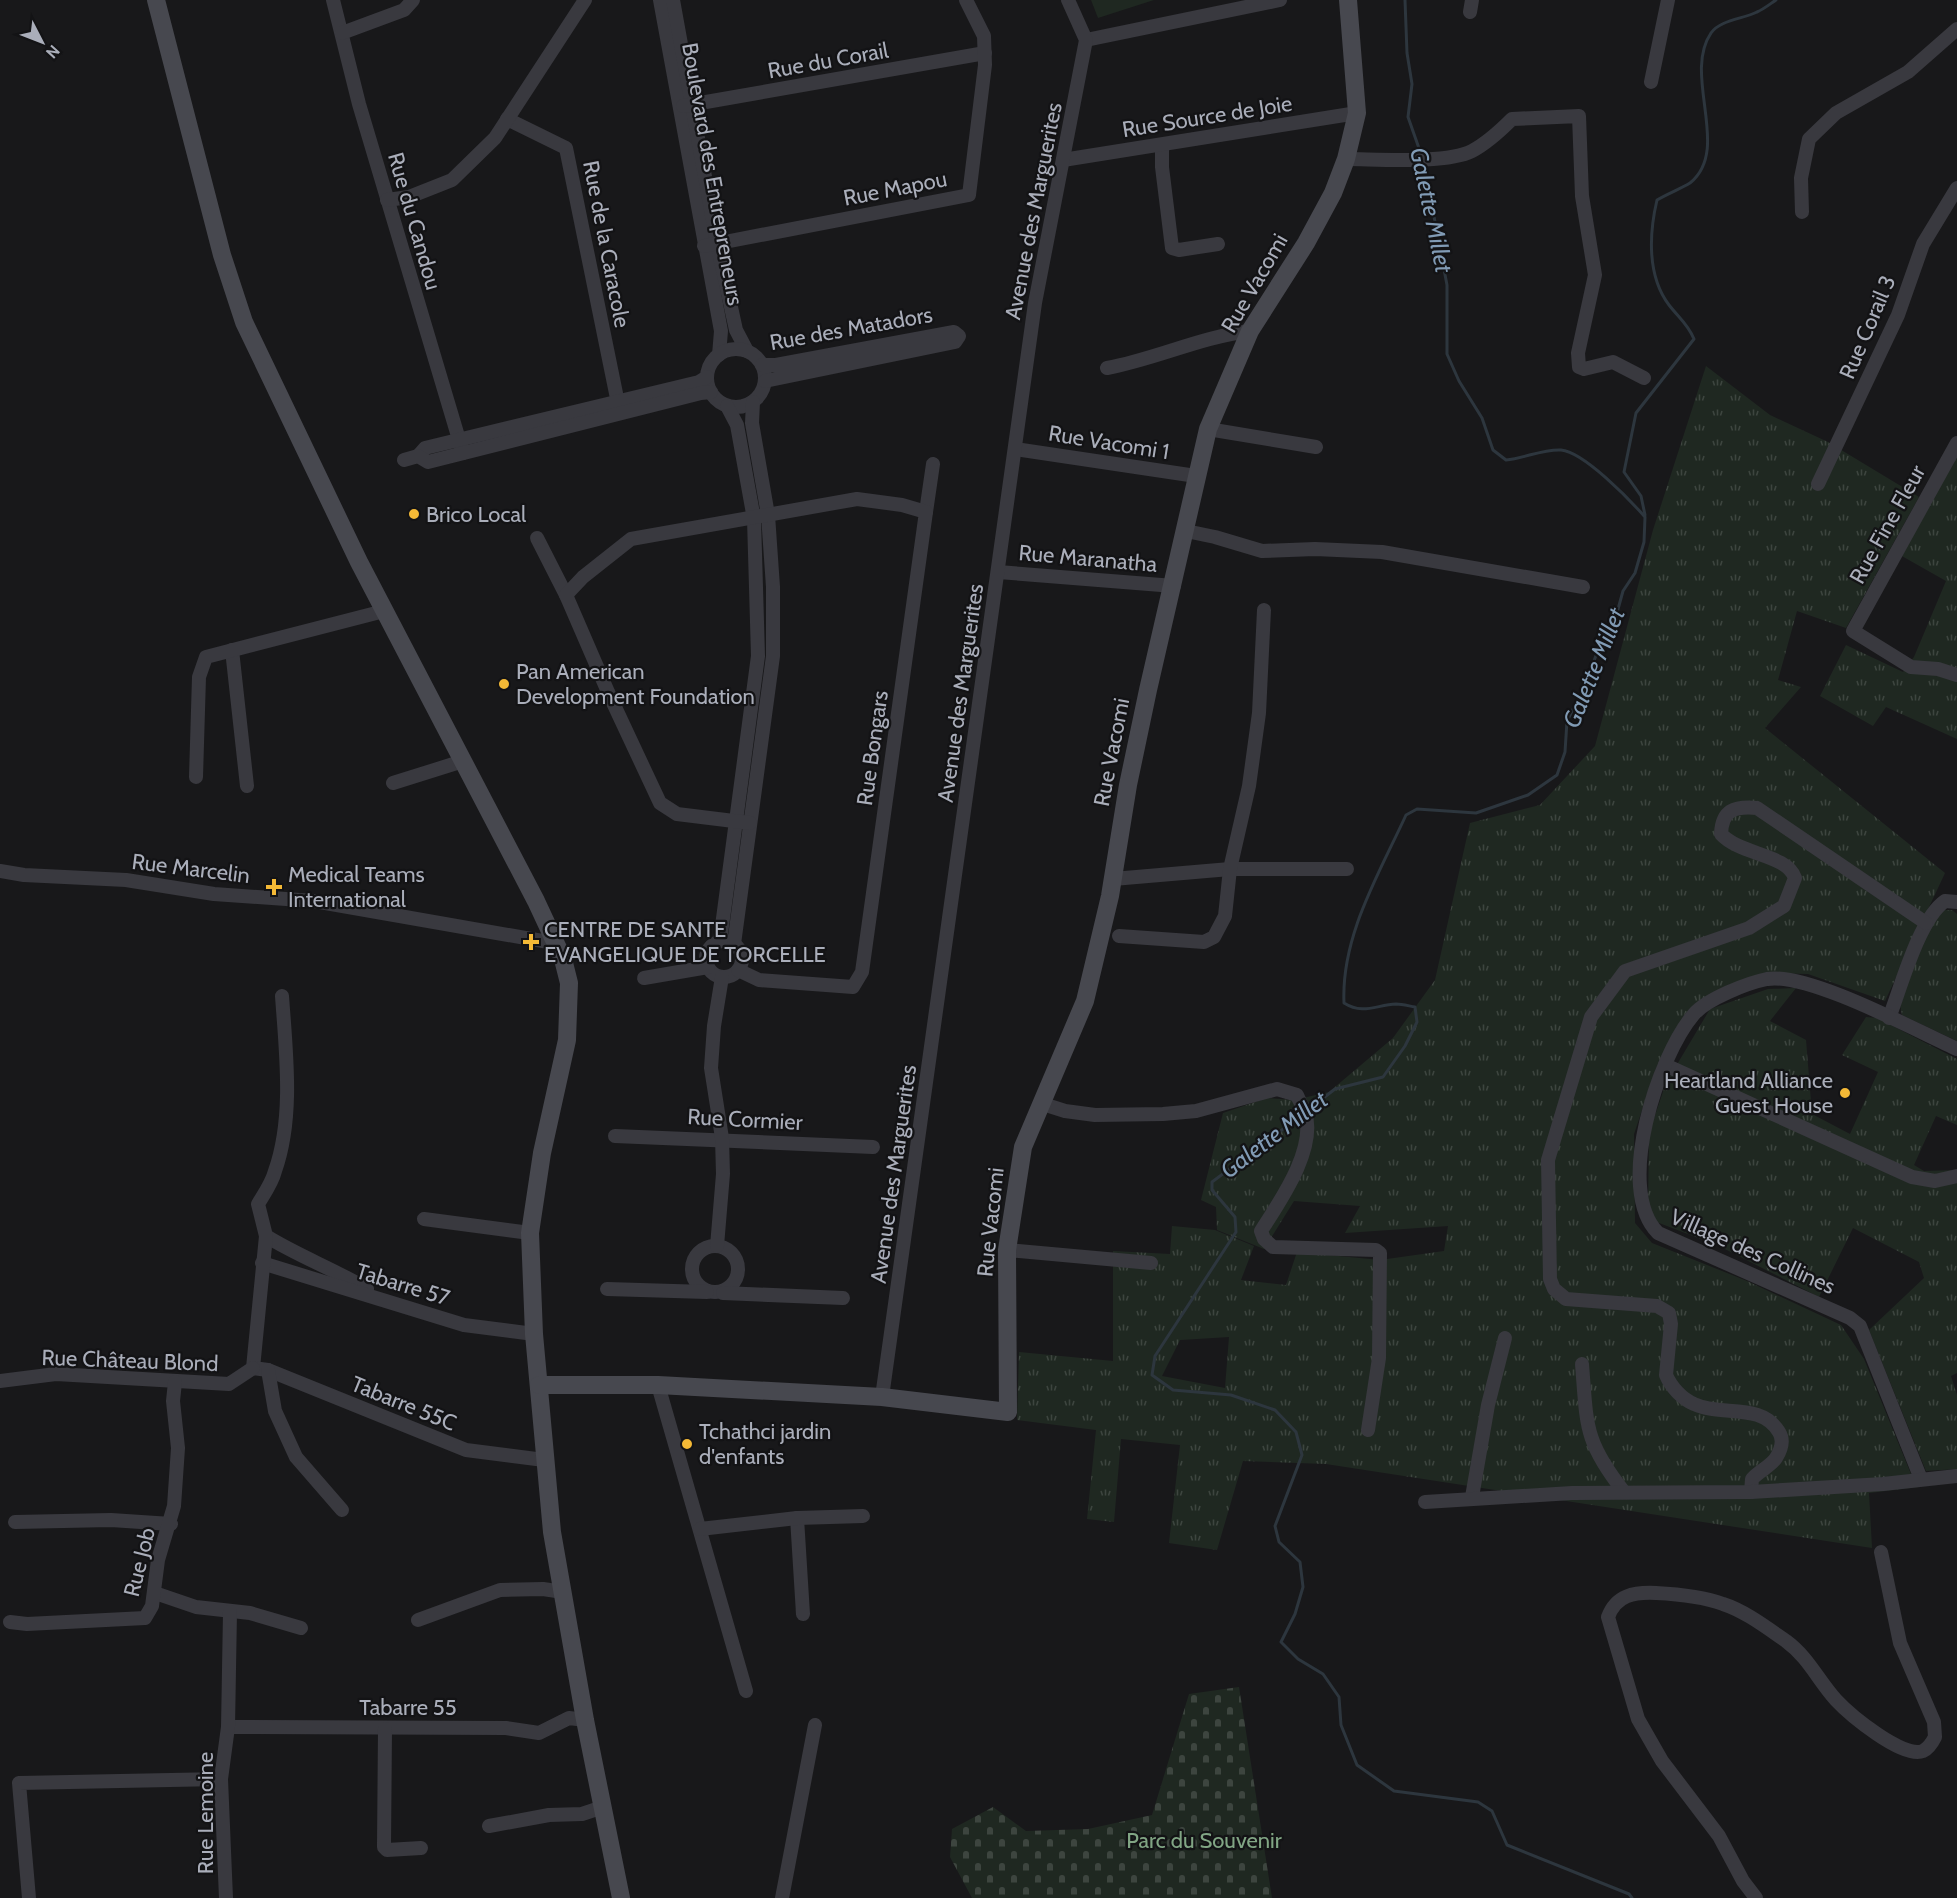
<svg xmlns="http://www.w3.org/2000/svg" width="1957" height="1898" font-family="Cabin,sans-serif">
	<defs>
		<pattern id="grass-tufts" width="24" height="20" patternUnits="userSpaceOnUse" patternTransform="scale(1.5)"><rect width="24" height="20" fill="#1f2821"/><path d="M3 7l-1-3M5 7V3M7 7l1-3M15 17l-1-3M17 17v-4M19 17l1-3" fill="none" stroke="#3d453f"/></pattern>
		<pattern id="cemetery-stones" width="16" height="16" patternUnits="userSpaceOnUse" patternTransform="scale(1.5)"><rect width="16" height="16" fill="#1f2821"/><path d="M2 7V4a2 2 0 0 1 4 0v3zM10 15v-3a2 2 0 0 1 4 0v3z" fill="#3d453f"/></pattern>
	</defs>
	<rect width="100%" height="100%" fill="#18181a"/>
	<g fill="url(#grass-tufts)" fill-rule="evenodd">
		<path d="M 1706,366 L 1770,415 L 1828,442 L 1919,497 L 1846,628 L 1797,611 L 1778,680 L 1801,687 L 1765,728 L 1945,873 L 1885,1001 L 1808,974 L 1764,973 L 1712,993 L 1685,1014 L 1656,1068 L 1634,1134 L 1635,1223 L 1652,1243 L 1747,1281 L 1841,1325 L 1864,1359 L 1911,1474 L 1919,1487 L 1869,1493 L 1872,1548 L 1326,1464 L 1243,1461 L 1217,1550 L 1169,1543 L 1180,1445 L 1121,1439 L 1114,1522 L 1087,1519 L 1096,1430 L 1017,1420 L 1019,1352 L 1113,1361 L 1113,1251 L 1170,1254 L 1172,1226 L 1215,1230 L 1254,1246 L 1241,1280 L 1286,1285 L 1297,1252 L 1380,1260 L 1444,1251 L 1448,1226 L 1345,1233 L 1360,1206 L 1294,1201 L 1264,1249 L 1217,1230 L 1216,1207 L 1201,1200 L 1223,1113 L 1267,1098 L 1294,1100 L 1329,1092 L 1393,1038 L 1435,980 L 1470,823 L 1540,805 L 1595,746 L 1653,530 ZM 1229,1337 L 1225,1388 L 1162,1376 L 1180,1340 Z"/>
		<path d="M 1955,436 L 1957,437 L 1957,739 L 1886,707 L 1873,726 L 1820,696 L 1846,645 L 1903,672 L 1914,657 L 1946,581 L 1893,551 L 1907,532 Z"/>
		<path d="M 1943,910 L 1952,910 L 1957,914 L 1957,1041 L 1902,1015 L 1899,1000 L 1934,918 Z"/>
		<path d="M 1796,988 L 1770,1021 L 1806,1040 L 1812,1114 L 1850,1134 L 1878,1072 L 1842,1055 L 1866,1017 L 1877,1018 L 1957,1059 L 1957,1125 L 1936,1116 L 1914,1165 L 1924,1171 L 1957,1170 L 1957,1373 L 1951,1376 L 1957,1395 L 1957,1469 L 1926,1471 L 1869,1330 L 1924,1278 L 1919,1262 L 1853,1228 L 1819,1297 L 1719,1246 L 1654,1221 L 1648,1211 L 1649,1133 L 1666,1083 L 1710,1009 L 1768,989 Z"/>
	</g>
	<path fill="url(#cemetery-stones)" d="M 1239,1687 L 1272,1898 L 972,1898 L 950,1857 L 952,1829 L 993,1807 L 1026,1831 L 1088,1829 L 1152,1815 L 1189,1694 Z"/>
	<path fill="#1f2821" d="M 1091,0 L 1154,0 L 1098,18 Z"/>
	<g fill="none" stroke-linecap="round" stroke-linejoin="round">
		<g stroke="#2d363e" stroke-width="3">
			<path d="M 1405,0 L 1407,53 L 1412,84 L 1408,117 L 1421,154"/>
			<path d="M 1645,515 L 1641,496 L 1624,472 L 1636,413 L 1694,339 C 1688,324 1679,318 1669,305 C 1647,276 1649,234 1657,200 C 1667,194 1682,188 1690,183 C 1732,149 1682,76 1711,33 C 1720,20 1743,19 1757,12 C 1764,9 1770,4 1776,0"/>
			<path d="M 1309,1109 L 1335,1089 L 1383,1077 L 1405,1046 L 1417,1022 L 1415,1007 C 1409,1006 1402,1004 1396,1004 C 1376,1005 1363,1015 1344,1003 C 1341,936 1379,874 1406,815 L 1417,809 L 1476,813 L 1528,795 L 1557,775 L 1565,752 L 1567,721 L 1584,688 L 1598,650 L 1615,620 L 1623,591 L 1635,573 L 1644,542 L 1645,517 C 1630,500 1584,452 1561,450 C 1543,449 1525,458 1506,460 L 1493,450 L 1482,418 L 1459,381 L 1447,354 L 1447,285 L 1424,164"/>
			<path d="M 1302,1115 L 1212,1182 L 1212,1190 L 1235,1217 L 1236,1232 L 1155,1356 L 1152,1375 L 1173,1390 L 1231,1395 L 1275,1410 L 1296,1432 L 1302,1455 L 1275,1526 L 1279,1542 L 1300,1562 L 1303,1587 L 1295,1614 L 1281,1642 L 1298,1659 L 1323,1674 L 1339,1697 L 1341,1725 L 1357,1765 L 1394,1791 L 1478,1802 L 1492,1811 L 1507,1845 L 1629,1894 L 1632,1898"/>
		</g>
		<g stroke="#39393f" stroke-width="14">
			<path d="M 333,0 L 359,104 L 463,453"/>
			<path d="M 660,0 L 721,331 L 719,355"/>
			<path d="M 673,0 L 717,243 L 736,330 L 747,351"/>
			<path d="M 1470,12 L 1472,0"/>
			<path d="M 342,33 L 404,10 L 413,0"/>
			<path d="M 1086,40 L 1280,0"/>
			<path d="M 1651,82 L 1668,0"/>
			<path d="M 683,106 L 985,53"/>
			<path d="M 507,119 L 566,148 L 620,413"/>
			<path d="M 1162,146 L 1162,167 L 1172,248 L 1179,250 L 1218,244"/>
			<path d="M 1346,159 C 1377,159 1447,164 1472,151 C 1487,143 1500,131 1512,119 L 1579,116 L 1582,196 L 1595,275 L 1578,353 L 1579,367 L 1584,369 L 1613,362 L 1644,378"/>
			<path d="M 1063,160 L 1357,113"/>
			<path d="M 387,200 L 409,197 L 452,180 L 495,138 L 585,0"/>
			<path d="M 1802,212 L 1801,178 L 1809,139 L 1836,113 L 1908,72 L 1957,29"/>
			<path d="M 704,246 L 969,195 L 985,65 L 984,36 L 966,0"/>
			<circle cx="736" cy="378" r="29"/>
			<path d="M 762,365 L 776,365 L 954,332 L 959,336 L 955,342 L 765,381"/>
			<path d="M 1107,368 C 1156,359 1200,337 1250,331"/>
			<path d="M 1208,429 L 1316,447"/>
			<path d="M 1957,443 L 1853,631 L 1911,667 L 1938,669 L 1957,675"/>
			<path d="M 1015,449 L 1196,476"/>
			<path d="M 418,456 L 425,448 L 699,382 L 707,377"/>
			<path d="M 404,460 L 418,456 L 428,462 L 701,393 L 711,392"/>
			<path d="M 1818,484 L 1898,315 L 1923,244 L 1957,188"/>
			<path d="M 926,512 L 933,464"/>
			<path d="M 1186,531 L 1215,537 L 1262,551 L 1315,549 L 1382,552 L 1583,587"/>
			<path d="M 537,538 L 566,595"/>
			<path d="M 998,572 L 1174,586"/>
			<path d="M 232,650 L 247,786"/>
			<path d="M 196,777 L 199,677 L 206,657 L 384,611"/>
			<path d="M 393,783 L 463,761"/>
			<path d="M 0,871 L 24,875 L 126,880 L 214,894 L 314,901 L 554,943"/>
			<path d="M 1113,879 L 1230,869 L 1347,869"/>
			<path d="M 1119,936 L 1204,942 L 1214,937 L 1225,916 L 1230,869 L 1249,786 L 1259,713 L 1264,610"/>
			<path d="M 720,941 L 758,656 L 754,519 L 737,425 L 727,406"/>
			<circle cx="724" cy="959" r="18"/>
			<path d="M 734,944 L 773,656 L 773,587 L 768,515 L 752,423 L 753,402"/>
			<path d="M 738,970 L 759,980 L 853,987 L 862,972 L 926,512 L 902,505 L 857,499 L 631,539 L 583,577 L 566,595 L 608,692 L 660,803 L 677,814 L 750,823"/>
			<path d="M 644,978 L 708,967"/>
			<path d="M 1889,1018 C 1901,987 1919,919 1945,901 L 1957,902"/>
			<path d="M 1665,1065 L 1912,1177 L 1935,1181 L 1957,1176"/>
			<path d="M 1043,1104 L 1065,1111 L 1095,1115 L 1163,1114 L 1196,1111 L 1277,1089 L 1297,1095 C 1299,1101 1303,1106 1305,1112 C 1317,1149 1280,1201 1261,1231 L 1264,1239 L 1273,1247 L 1376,1250 L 1380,1253 L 1379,1358 L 1368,1430"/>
			<path d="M 615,1136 L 873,1147"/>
			<path d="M 424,1219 L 530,1233"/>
			<path d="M 266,1236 C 298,1256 334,1269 367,1289"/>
			<circle cx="715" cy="1269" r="23"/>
			<path d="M 717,1246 L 723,1174 L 722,1138 L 711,1068 L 714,1026 L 722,977"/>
			<path d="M 1007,1250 L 1151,1263"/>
			<path d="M 262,1263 L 464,1325 L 534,1334"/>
			<path d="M 607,1289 L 707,1292"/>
			<path d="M 723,1293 L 843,1298"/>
			<path d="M 1582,1364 C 1587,1426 1584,1441 1624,1492"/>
			<path d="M 253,1368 L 266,1236 L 258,1204 C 264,1194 272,1183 275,1171 C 294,1117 286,1053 282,996"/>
			<path d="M 253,1368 L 268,1370 L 466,1450 L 544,1460"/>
			<path d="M 268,1370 L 275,1411 L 296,1457 L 342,1510"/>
			<path d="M 0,1381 L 56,1374 L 229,1384 L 253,1368"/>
			<path d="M 658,1385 L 746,1691"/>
			<path d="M 882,1397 L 1035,303 L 1086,40 L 1068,0"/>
			<path d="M 1921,1479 L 1860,1326 L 1850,1318 L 1658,1233 C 1614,1189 1658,1056 1694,1014 C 1707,999 1747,983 1767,979 C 1808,972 1915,1030 1957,1049"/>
			<path d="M 1751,1492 L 1752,1479 C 1759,1471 1771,1466 1776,1458 C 1781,1450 1784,1440 1779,1432 C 1761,1402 1722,1417 1694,1404 C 1682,1399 1671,1387 1666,1375 L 1671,1324 L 1669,1313 L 1657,1306 L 1566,1299 L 1554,1289 L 1550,1279 L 1548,1160 L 1591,1017 L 1625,971 L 1749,928 L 1784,906 L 1795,878 C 1787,854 1740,855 1721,834 C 1722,810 1734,806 1757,808 L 1926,923"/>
			<path d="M 1472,1497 L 1488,1405 L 1505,1338"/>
			<path d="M 1425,1502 L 1572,1493 L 1751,1492 L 1883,1484 L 1957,1476"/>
			<path d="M 797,1518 L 803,1614"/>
			<path d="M 15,1522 L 111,1520 L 171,1524"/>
			<path d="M 700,1529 L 797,1518 L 863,1516"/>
			<path d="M 155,1593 L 196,1607 L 250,1613 L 301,1628"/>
			<path d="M 418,1620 L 500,1590 L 543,1589 L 563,1592"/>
			<path d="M 10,1622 L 27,1624 L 145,1618 L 152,1606 L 158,1560 L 174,1506 L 178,1448 L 173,1401 L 175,1382"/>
			<path d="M 228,1727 L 506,1728 L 539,1733 L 569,1718 L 585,1720"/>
			<path d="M 385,1729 L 384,1847 L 387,1850 L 421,1848"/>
			<path d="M 489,1826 L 549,1815 L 582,1814 L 603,1807"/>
			<path d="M 29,1898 L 19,1783 L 221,1779"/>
			<path d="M 226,1898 L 221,1779 L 228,1727 L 230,1612"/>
			<path d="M 782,1898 L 815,1725"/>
			<path d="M 1756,1898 L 1743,1881 L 1719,1836 L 1662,1761 L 1638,1719 L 1608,1617 C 1616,1595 1634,1592 1656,1593 C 1676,1594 1704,1597 1723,1604 C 1745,1611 1767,1628 1786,1641 C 1808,1657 1818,1680 1836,1700 C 1850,1715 1903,1759 1923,1751 C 1929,1748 1932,1743 1935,1737 L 1934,1722 L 1900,1643 L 1881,1552"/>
		</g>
		<g stroke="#47484f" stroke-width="18">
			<path d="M 156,0 L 222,255 L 244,322 L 359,562 L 536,901 L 563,959 L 569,983 L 567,1040 L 542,1153 L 530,1233 L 534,1334 L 552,1532 L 585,1720 L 621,1898"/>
			<path d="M 539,1385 L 658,1385 L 882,1397 L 1008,1412 L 1007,1250 L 1023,1147 L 1085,1001 L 1110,896 L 1128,785 L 1148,690 L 1208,429 L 1250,331 L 1306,243 L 1333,193 L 1346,159 L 1357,113 L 1348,0"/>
		</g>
	</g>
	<g fill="#f4b936" stroke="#131315" stroke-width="2">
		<circle cx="414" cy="514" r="6"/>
		<circle cx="504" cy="684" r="6"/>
		<path d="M271 878h6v6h6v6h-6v6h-6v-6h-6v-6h6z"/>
		<path d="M528 933h6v6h6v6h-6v6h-6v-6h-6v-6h6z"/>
		<circle cx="1845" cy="1093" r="6"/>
		<circle cx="687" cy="1444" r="6"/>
	</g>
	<g text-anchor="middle" stroke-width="4.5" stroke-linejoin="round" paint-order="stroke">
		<g font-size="22" fill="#aaaeba" stroke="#131315">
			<text transform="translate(828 60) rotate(-10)" y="8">Rue du Corail</text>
			<text transform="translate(1207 116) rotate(-9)" y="8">Rue Source de Joie</text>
			<text transform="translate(713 174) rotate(80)" y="8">Boulevard des Entrepreneurs</text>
			<text transform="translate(895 188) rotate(-11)" y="8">Rue Mapou</text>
			<text transform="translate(1033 211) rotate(-79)" y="8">Avenue des Marguerites</text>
			<text transform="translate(415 221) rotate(74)" y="8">Rue du Candou</text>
			<text transform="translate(607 244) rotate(79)" y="8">Rue de la Caracole</text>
			<text transform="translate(1254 283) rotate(-60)" y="8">Rue Vacomi</text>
			<text transform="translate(1867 327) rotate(-67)" y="8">Rue Corail 3</text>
			<text transform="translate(851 328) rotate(-10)" y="8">Rue des Matadors</text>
			<text transform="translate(1109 442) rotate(9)" y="8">Rue Vacomi 1</text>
			<text transform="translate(1887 524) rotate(-61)" y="8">Rue Fine Fleur</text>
			<text transform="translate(1088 558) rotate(5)" y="8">Rue Maranatha</text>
			<text transform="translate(960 693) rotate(-82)" y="8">Avenue des Marguerites</text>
			<text transform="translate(872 748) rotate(-82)" y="8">Rue Bongars</text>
			<text transform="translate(1111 752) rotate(-79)" y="8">Rue Vacomi</text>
			<text transform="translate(191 868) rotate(7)" y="8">Rue Marcelin</text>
			<text transform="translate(745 1119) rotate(3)" y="8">Rue Cormier</text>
			<text transform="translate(893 1174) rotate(-82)" y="8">Avenue des Marguerites</text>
			<text transform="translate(990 1222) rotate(-84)" y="8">Rue Vacomi</text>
			<text transform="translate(1753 1251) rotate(24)" y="8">Village des Collines</text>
			<text transform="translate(403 1284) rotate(17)" y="8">Tabarre 57</text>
			<text transform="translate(130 1360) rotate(2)" y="8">Rue Château Blond</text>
			<text transform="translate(404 1403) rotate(22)" y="8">Tabarre 55C</text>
			<text transform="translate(139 1562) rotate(-76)" y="8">Rue Job</text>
			<text x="408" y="1715">Tabarre 55</text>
			<text transform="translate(205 1813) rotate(-90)" y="8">Rue Lemoine</text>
		</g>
		<g font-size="22" fill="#aaaeba" stroke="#131315" text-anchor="start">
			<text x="426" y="522">Brico Local</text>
			<text x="516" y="679">Pan American<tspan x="516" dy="25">Development Foundation</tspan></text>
			<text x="288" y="882">Medical Teams<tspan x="288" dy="25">International</tspan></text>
			<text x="544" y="937">CENTRE DE SANTE<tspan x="544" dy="25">EVANGELIQUE DE TORCELLE</tspan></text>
			<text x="1833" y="1088" text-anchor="end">Heartland Alliance<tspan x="1833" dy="25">Guest House</tspan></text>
			<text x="699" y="1439">Tchathci jardin<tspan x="699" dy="25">d'enfants</tspan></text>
		</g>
		<g font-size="22" fill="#81a584" stroke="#131315">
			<text x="1204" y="1848">Parc du Souvenir</text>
		</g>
		<g font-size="24" font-style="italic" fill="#819bb5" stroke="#131315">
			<text transform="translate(1431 210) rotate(78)" y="8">Galette Millet</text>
			<text transform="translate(1594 668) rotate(-68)" y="8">Galette Millet</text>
			<text transform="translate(1274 1135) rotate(-37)" y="8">Galette Millet</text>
		</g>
	</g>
	<g transform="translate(42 42) rotate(132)" stroke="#131315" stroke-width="4.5" paint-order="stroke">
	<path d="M0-4.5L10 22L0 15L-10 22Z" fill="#aaaeba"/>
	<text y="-9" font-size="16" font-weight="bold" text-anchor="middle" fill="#aaaeba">N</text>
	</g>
</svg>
